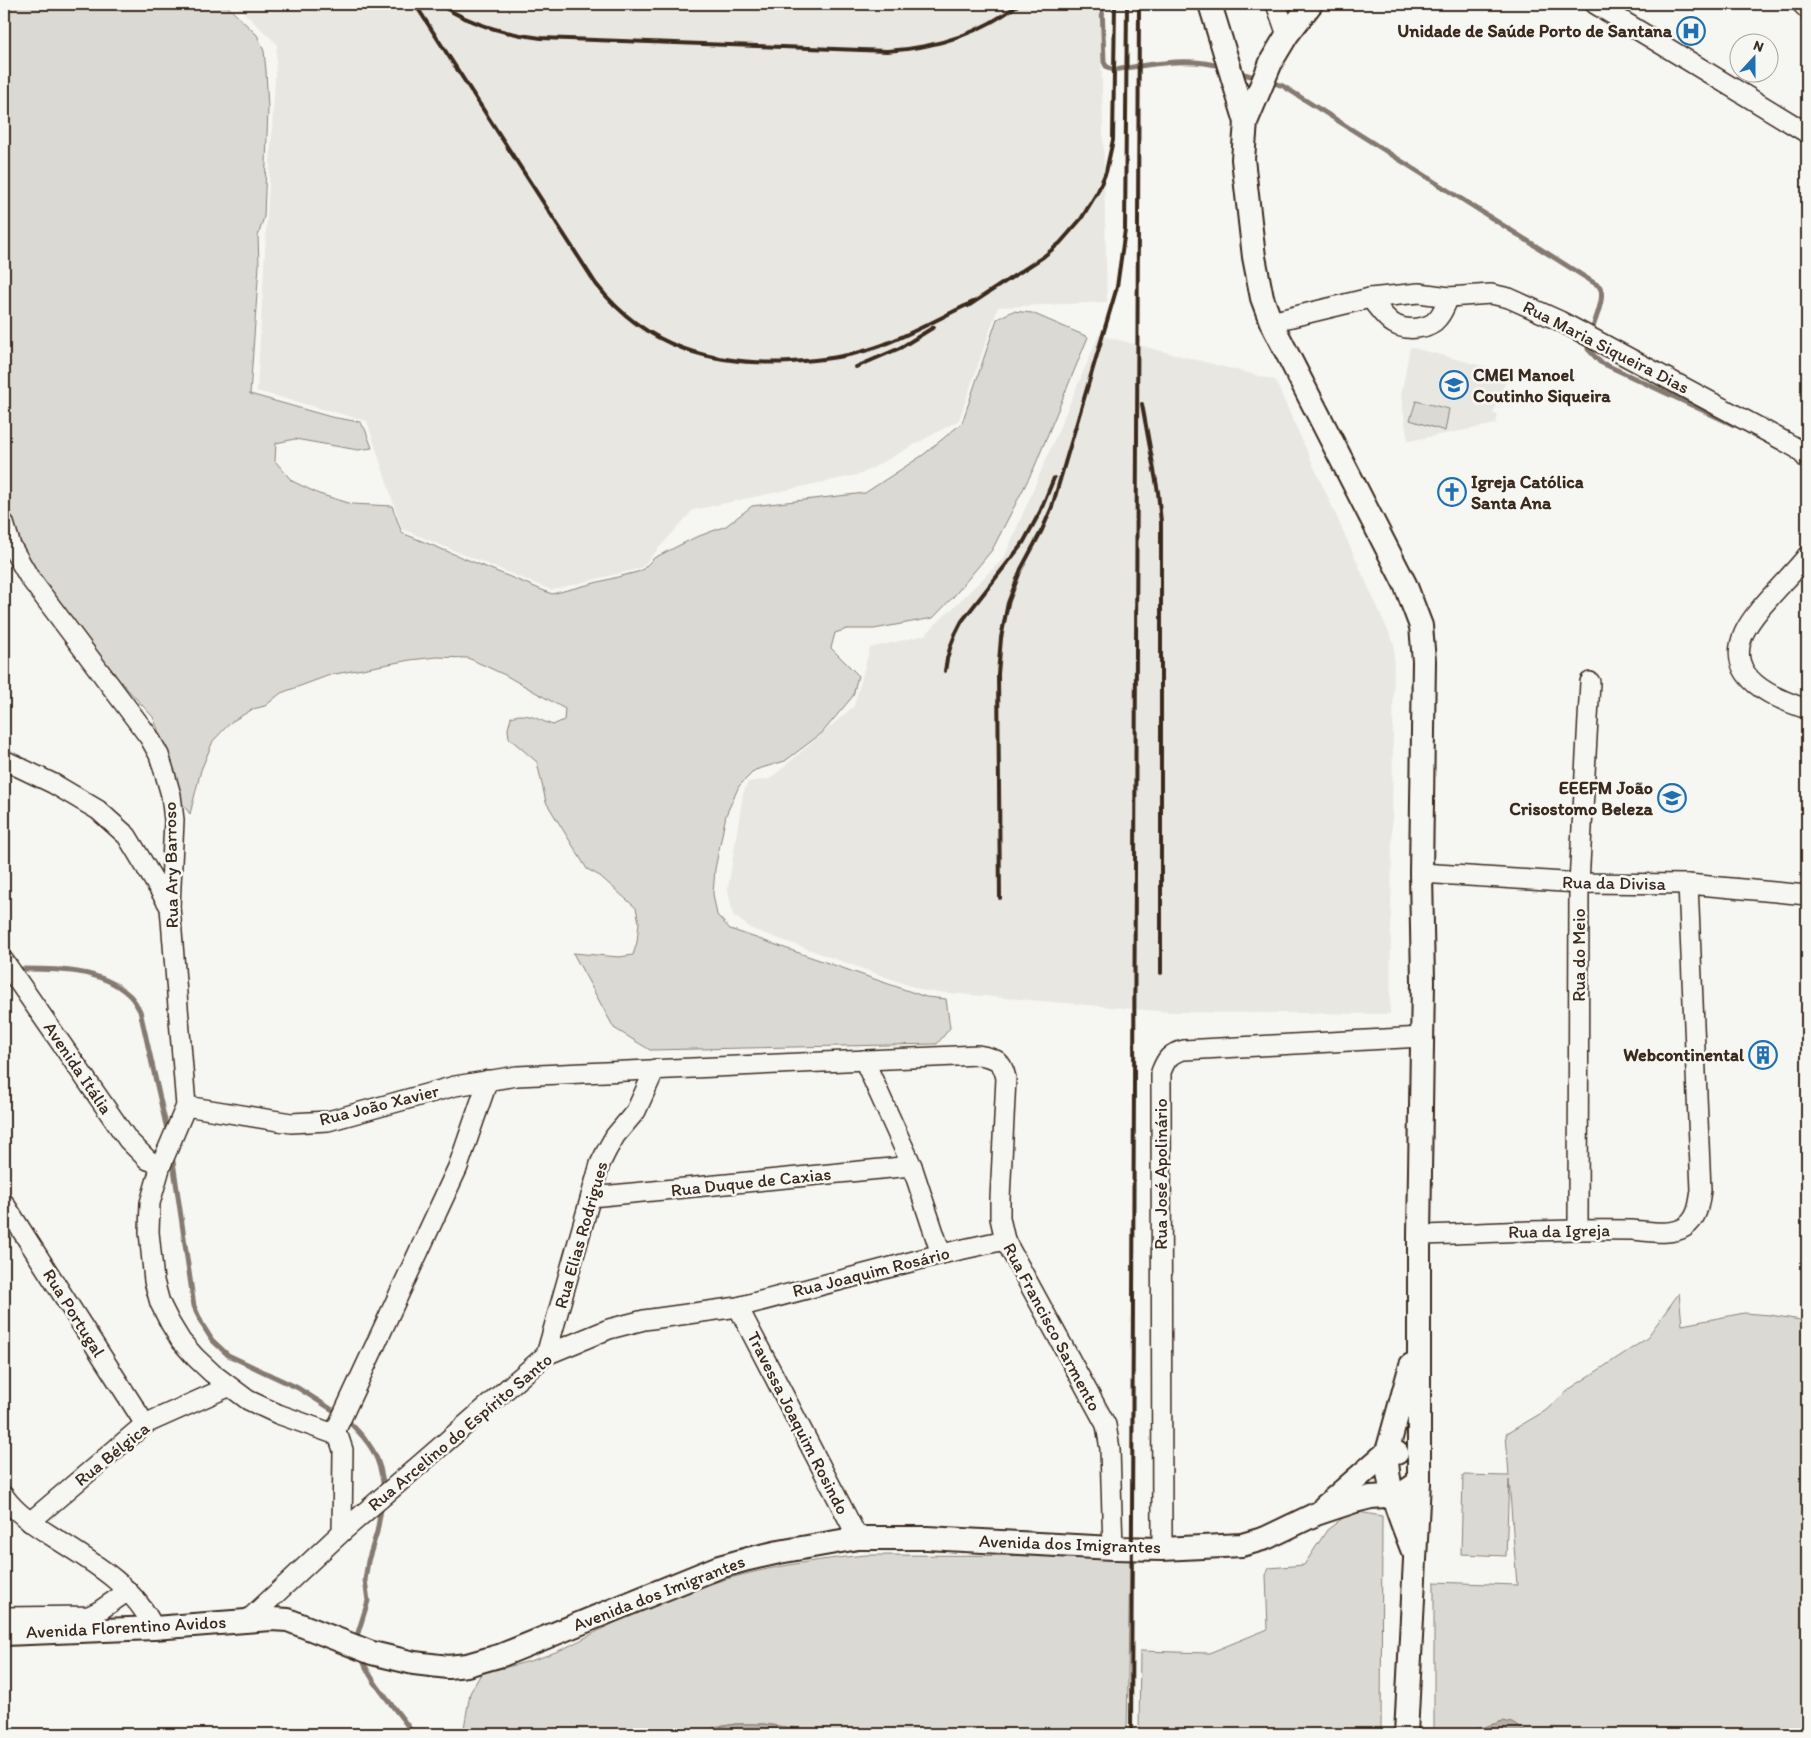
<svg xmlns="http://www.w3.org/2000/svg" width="1811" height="1738" font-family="Itim,sans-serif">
	<rect width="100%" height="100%" fill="#f6f6f2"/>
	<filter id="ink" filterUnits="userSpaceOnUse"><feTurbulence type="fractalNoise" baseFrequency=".02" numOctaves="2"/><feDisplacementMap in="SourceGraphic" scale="10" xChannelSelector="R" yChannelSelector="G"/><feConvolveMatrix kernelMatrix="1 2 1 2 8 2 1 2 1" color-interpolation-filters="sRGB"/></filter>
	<g filter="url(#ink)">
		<g fill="#e8e7e2">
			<path d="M 235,4 L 1100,4 L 1107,302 L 998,307 L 959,420 L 861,474 L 693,510 L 641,568 L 551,590 L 402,529 L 367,421 L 257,391 L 277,44 Z"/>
			<path d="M 1099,335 L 1275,380 L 1394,644 L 1390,1014 L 1170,1012 L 925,991 L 752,929 L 733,915 L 728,889 L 743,794 L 748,782 L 770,779 L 854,706 L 870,648 L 925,635 L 1004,558 Z"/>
			<path d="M 1410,347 L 1509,373 L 1493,413 L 1498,415 L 1496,424 L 1408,441 L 1401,396 Z"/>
		</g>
		<g fill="#dad9d3" stroke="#8a8278">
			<path d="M 4,4 L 225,4 L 257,35 L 264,51 L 266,71 L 268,109 L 264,217 L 258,236 L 259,265 L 250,394 L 331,417 L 360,422 L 365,429 L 372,448 L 358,450 L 295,439 L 276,443 L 275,461 L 292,481 L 319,494 L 352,504 L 392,506 L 402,533 L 552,594 L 641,571 L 654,558 L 694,538 L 726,526 L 752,506 L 865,493 L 923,455 L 962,423 L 997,319 L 1013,311 L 1032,313 L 1088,337 L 1034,468 L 992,550 L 954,596 L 933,618 L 874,629 L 847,629 L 835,633 L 831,648 L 858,675 L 853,696 L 822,733 L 785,761 L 755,770 L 739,786 L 726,815 L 715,869 L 713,894 L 717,915 L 730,929 L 926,997 L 946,999 L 950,1028 L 937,1044 L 650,1050 L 614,1028 L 573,953 L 619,957 L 633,955 L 637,942 L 639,922 L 636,908 L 600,876 L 587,869 L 546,802 L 537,762 L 509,738 L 508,729 L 511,717 C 527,711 538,720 553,725 L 564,720 L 565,709 L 505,675 L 468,658 L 437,657 L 410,660 L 330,675 L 281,693 L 265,706 L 253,709 L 231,722 L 213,741 L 201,770 L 190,814 L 171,788 L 164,765 L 162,740 L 153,717 L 108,668 L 13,542 L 4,510 Z"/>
			<path d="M 1416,401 L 1449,409 L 1445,431 L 1410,420 Z"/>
			<path d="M 1679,1293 L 1682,1325 L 1744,1313 L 1770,1315 L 1807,1321 L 1807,1734 L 1529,1734 L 1503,1721 C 1480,1729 1458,1734 1434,1734 L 1434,1582 L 1517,1585 L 1509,1480 L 1506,1556 L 1461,1554 L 1463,1475 L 1509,1476 L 1506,1434 L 1545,1411 L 1571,1388 L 1646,1339 Z"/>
			<path d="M 1352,1511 L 1382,1516 L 1381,1734 L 1139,1734 L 1140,1651 L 1209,1653 L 1268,1629 L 1266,1575 L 1269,1568 L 1304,1565 L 1327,1530 Z"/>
			<path d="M 866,1555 L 1130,1556 L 1127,1734 L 834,1734 L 764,1724 L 735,1724 L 708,1729 L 692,1734 L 463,1734 L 470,1693 L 482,1672 C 504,1668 526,1663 548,1655 C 570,1647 589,1635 610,1625 C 631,1614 654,1605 676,1596 C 736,1572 801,1561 866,1555 Z"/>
		</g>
		<g fill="#b6b0a9" stroke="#857a71">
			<path d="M 1503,1721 L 1512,1723 L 1529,1734 L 1453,1734 L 1482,1728 Z"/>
			<path d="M 735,1724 L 764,1724 L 834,1734 L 692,1734 L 708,1729 Z"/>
		</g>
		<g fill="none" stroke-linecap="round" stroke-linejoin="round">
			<path stroke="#6c6056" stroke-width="1" d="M 708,1734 C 740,1726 773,1728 806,1734"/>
			<g stroke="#857a71" stroke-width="5">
				<path d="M 1102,4 L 1104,62 L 1106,66 L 1113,70 C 1148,65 1188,56 1222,67"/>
				<path d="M 1237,72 L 1258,78"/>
				<path d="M 1268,81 L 1283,86 L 1599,286 C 1607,295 1594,322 1591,333"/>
				<path d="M 1588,341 L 1588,349 L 1600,362 L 1734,425"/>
				<path d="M 1802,463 L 1807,479"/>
				<path d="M 14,969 C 52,969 100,967 129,995 C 134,999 137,1006 140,1011 L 168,1134"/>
				<path d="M 172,1155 L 194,1306 L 202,1324 L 212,1340 L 228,1355 L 298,1388 L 339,1414"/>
				<path d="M 346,1419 C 370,1442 381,1456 384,1491"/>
				<path d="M 358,1641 L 357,1636 L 368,1601 L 365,1580 L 368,1561 L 377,1532 L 382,1504"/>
				<path d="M 362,1657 C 368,1681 400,1712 413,1734"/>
			</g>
			<defs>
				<g id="minor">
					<path d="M 1276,4 L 1287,35"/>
					<path d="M 1595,4 L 1807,133"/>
					<path d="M 1802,4 L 1807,9"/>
					<path d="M 1370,298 C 1377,306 1385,319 1394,324 C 1406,331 1429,330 1438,318 C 1443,312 1446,304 1449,297"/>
					<path d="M 1271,322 L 1370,298 L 1419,293 L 1449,297 L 1491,294 L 1509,298 L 1560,321 L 1784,441 L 1798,449 L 1807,459"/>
					<path d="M 4,523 L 11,546 L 29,577 L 149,737 L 159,755 L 165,774 L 171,795 L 174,820 L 170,907 L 186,1106 L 161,1165 L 150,1203 L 149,1232 L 154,1281 L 160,1303 L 170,1323 L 181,1341 L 195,1357 L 212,1373 L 248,1400 L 278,1414 L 334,1434 L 339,1438 L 343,1450 L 342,1532"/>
					<path d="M 1807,556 C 1790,578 1755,609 1744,633 C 1724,678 1773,698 1807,709"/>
					<path d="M 4,760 L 54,784 L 98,810 L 127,836 L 170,907"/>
					<path d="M 1421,873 L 1579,883 L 1688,884 L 1807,895"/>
					<path d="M 4,961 L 128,1140 L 148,1160 L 161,1165"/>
					<path d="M 864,1060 L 912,1166 L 941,1254"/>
					<path d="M 186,1106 L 291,1123 L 328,1121 L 455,1086 L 517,1076 L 978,1055 C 996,1058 1002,1060 1006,1078 L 1000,1199 L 1000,1218 L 1005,1240 L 1106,1425 L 1110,1449 L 1113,1548"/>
					<path d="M 591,1197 L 912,1166"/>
					<path d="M 4,1203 L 145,1424"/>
					<path d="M 1578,1229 L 1579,883 L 1590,682"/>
					<path d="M 1419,1235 C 1490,1233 1561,1228 1632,1230 C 1648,1231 1671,1236 1685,1227 C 1698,1218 1699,1204 1701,1190 L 1688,884"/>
					<path d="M 738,1307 L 858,1538"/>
					<path d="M 546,1355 L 600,1164 L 607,1150 L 615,1136 L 636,1111 L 655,1069"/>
					<path d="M 334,1434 L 458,1167 L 488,1080"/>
					<path d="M 4,1496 C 16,1513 33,1524 50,1535 C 90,1561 133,1584 154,1628"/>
					<path d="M 30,1522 L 145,1424 L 228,1387"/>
					<path d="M 1162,1549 L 1161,1072 C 1166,1059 1170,1053 1184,1050 L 1422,1037"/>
					<path d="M 4,1617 L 89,1616 L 99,1611 L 128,1591"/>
					<path d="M 248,1620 L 342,1532 L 546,1355 L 609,1329 L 644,1320 L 738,1307 L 941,1254 L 1005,1240"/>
				</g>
				<g id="tertiary">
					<path d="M 1210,4 L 1246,122"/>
					<path d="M 1311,4 L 1287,35 L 1272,60 L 1246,122 L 1243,159 L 1254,257 L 1262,298 L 1271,322 L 1405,584 L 1421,626 L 1424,661 L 1421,873 L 1423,982 L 1419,1235 L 1419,1482 L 1406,1734"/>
					<path d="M 1411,1365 L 1387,1452 C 1386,1487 1400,1517 1412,1549"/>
					<path d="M 1324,1507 L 1387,1452 L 1397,1453"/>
					<path d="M 4,1634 L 154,1628 L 271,1619 L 288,1620 L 372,1653 L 414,1663 L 448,1667 L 467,1665 L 502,1655 L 719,1567 L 748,1559 L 779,1552 L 858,1538 L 927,1538 L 1113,1548 L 1162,1549 L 1242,1545 L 1266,1538 L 1316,1514 L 1355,1501 L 1371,1497 L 1400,1495 L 1419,1482"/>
				</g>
			</defs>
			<use href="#minor" stroke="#3b2a1e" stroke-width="22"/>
			<use href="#tertiary" stroke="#3b2a1e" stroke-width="26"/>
			<use href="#minor" stroke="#f6f6f2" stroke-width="19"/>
			<use href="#tertiary" stroke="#f6f6f2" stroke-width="22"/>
			<g stroke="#3b2a1e" stroke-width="4">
				<path d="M 415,4 L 596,284 C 646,348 713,366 791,362 C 820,360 849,357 877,347 C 910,335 941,317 973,302"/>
				<path d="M 439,4 C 470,24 504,34 541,38 L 887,51 C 936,48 980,34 1019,4"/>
				<path d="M 968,306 L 1043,257 L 1060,243 L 1081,219 L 1098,191 L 1106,172 L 1113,140 L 1115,4"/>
				<path d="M 856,367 L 900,348 L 934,327"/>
				<path d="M 1142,404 L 1158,492 L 1161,522 L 1161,973"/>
				<path d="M 945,671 C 947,653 953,637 962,621 L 1023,543 L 1040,512 L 1054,478"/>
				<path d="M 1000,898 L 998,674 L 1001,638 L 1008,603 L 1021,569 L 1042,530 L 1052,507 L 1117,287 L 1125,230 L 1127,4"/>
				<path d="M 1131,1734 L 1139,4"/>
			</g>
		</g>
	</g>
	<defs>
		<symbol id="hospital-ring" viewBox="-11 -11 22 22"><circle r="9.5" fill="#f6f6f2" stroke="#1f6fb2" stroke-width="1.5"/><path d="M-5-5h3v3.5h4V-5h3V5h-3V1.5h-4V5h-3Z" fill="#1f6fb2"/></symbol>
		<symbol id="school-ring" viewBox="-11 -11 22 22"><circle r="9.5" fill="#f6f6f2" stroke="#1f6fb2" stroke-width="1.5"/><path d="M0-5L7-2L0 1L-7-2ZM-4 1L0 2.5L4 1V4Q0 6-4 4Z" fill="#1f6fb2"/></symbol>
		<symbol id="church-ring" viewBox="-11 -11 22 22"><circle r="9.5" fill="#f6f6f2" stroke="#1f6fb2" stroke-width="1.5"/><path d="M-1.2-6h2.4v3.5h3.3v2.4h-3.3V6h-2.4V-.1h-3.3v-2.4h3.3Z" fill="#1f6fb2"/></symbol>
		<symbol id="building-ring" viewBox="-11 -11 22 22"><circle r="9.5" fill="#f6f6f2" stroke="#1f6fb2" stroke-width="1.5"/><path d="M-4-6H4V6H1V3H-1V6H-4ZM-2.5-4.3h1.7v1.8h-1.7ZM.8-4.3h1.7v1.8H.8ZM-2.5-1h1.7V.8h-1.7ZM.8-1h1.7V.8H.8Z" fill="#1f6fb2"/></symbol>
	</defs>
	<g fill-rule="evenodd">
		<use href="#hospital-ring" x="1675" y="15" width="32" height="32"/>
		<use href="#school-ring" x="1438" y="369" width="32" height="32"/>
		<use href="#church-ring" x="1436" y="476" width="32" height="32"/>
		<use href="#school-ring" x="1656" y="782" width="32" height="32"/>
		<use href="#building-ring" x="1747" y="1039" width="32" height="32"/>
	</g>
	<g text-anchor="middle" stroke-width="5" stroke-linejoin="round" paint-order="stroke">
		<g font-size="18" font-weight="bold" fill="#3b2a1e" stroke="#f6f6f2" text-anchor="end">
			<text x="1672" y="37">Unidade de Saúde Porto de Santana</text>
			<text x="1473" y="381" text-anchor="start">CMEI Manoel<tspan x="1473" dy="21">Coutinho Siqueira</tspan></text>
			<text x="1471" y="488" text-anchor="start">Igreja Católica<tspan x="1471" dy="21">Santa Ana</tspan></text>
			<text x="1653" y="794">EEEFM João<tspan x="1653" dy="21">Crisostomo Beleza</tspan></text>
			<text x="1744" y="1061">Webcontinental</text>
		</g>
		<g font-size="18" fill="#3b2a1e" stroke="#f6f6f2">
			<text transform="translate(1606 347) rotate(27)" y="6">Rua Maria Siqueira Dias</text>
			<text transform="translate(171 865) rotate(-91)" y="6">Rua Ary Barroso</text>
			<text transform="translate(1614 883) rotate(1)" y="6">Rua da Divisa</text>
			<text transform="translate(1579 955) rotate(-90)" y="6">Rua do Meio</text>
			<text transform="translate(78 1068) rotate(56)" y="6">Avenida Itália</text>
			<text transform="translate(379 1105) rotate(-14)" y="6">Rua João Xavier</text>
			<text transform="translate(1161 1174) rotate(-90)" y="6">Rua José Apolinário</text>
			<text transform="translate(751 1182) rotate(-6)" y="6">Rua Duque de Caxias</text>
			<text transform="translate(1559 1231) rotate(-1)" y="6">Rua da Igreja</text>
			<text transform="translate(581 1235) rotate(-74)" y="6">Rua Elias Rodrigues</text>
			<text transform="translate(871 1272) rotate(-14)" y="6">Rua Joaquim Rosário</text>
			<text transform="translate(74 1313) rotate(58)" y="6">Rua Portugal</text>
			<text transform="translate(1052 1327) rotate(62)" y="6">Rua Francisco Sarmento</text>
			<text transform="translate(798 1423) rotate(63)" y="6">Travessa Joaquim Rosindo</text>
			<text transform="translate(460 1432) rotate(-40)" y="6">Rua Arcelino do Espírito Santo</text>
			<text transform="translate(112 1454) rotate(-39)" y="6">Rua Bélgica</text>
			<text transform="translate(1070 1544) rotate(2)" y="6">Avenida dos Imigrantes</text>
			<text transform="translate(659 1593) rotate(-21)" y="6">Avenida dos Imigrantes</text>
			<text transform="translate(126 1627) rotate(-3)" y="6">Avenida Florentino Avidos</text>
		</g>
	</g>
	<rect width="1811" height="1738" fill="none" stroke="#f6f6f2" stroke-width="20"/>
	<rect x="10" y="10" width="1791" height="1718" fill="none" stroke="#3b2a1e" stroke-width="2" filter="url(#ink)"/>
	<g transform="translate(1754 58) rotate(21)"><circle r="24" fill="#f6f6f2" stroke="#aba49d"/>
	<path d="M0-4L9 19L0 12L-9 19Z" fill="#1f6fb2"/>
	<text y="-8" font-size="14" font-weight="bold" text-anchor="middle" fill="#3b2a1e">N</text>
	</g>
</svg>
